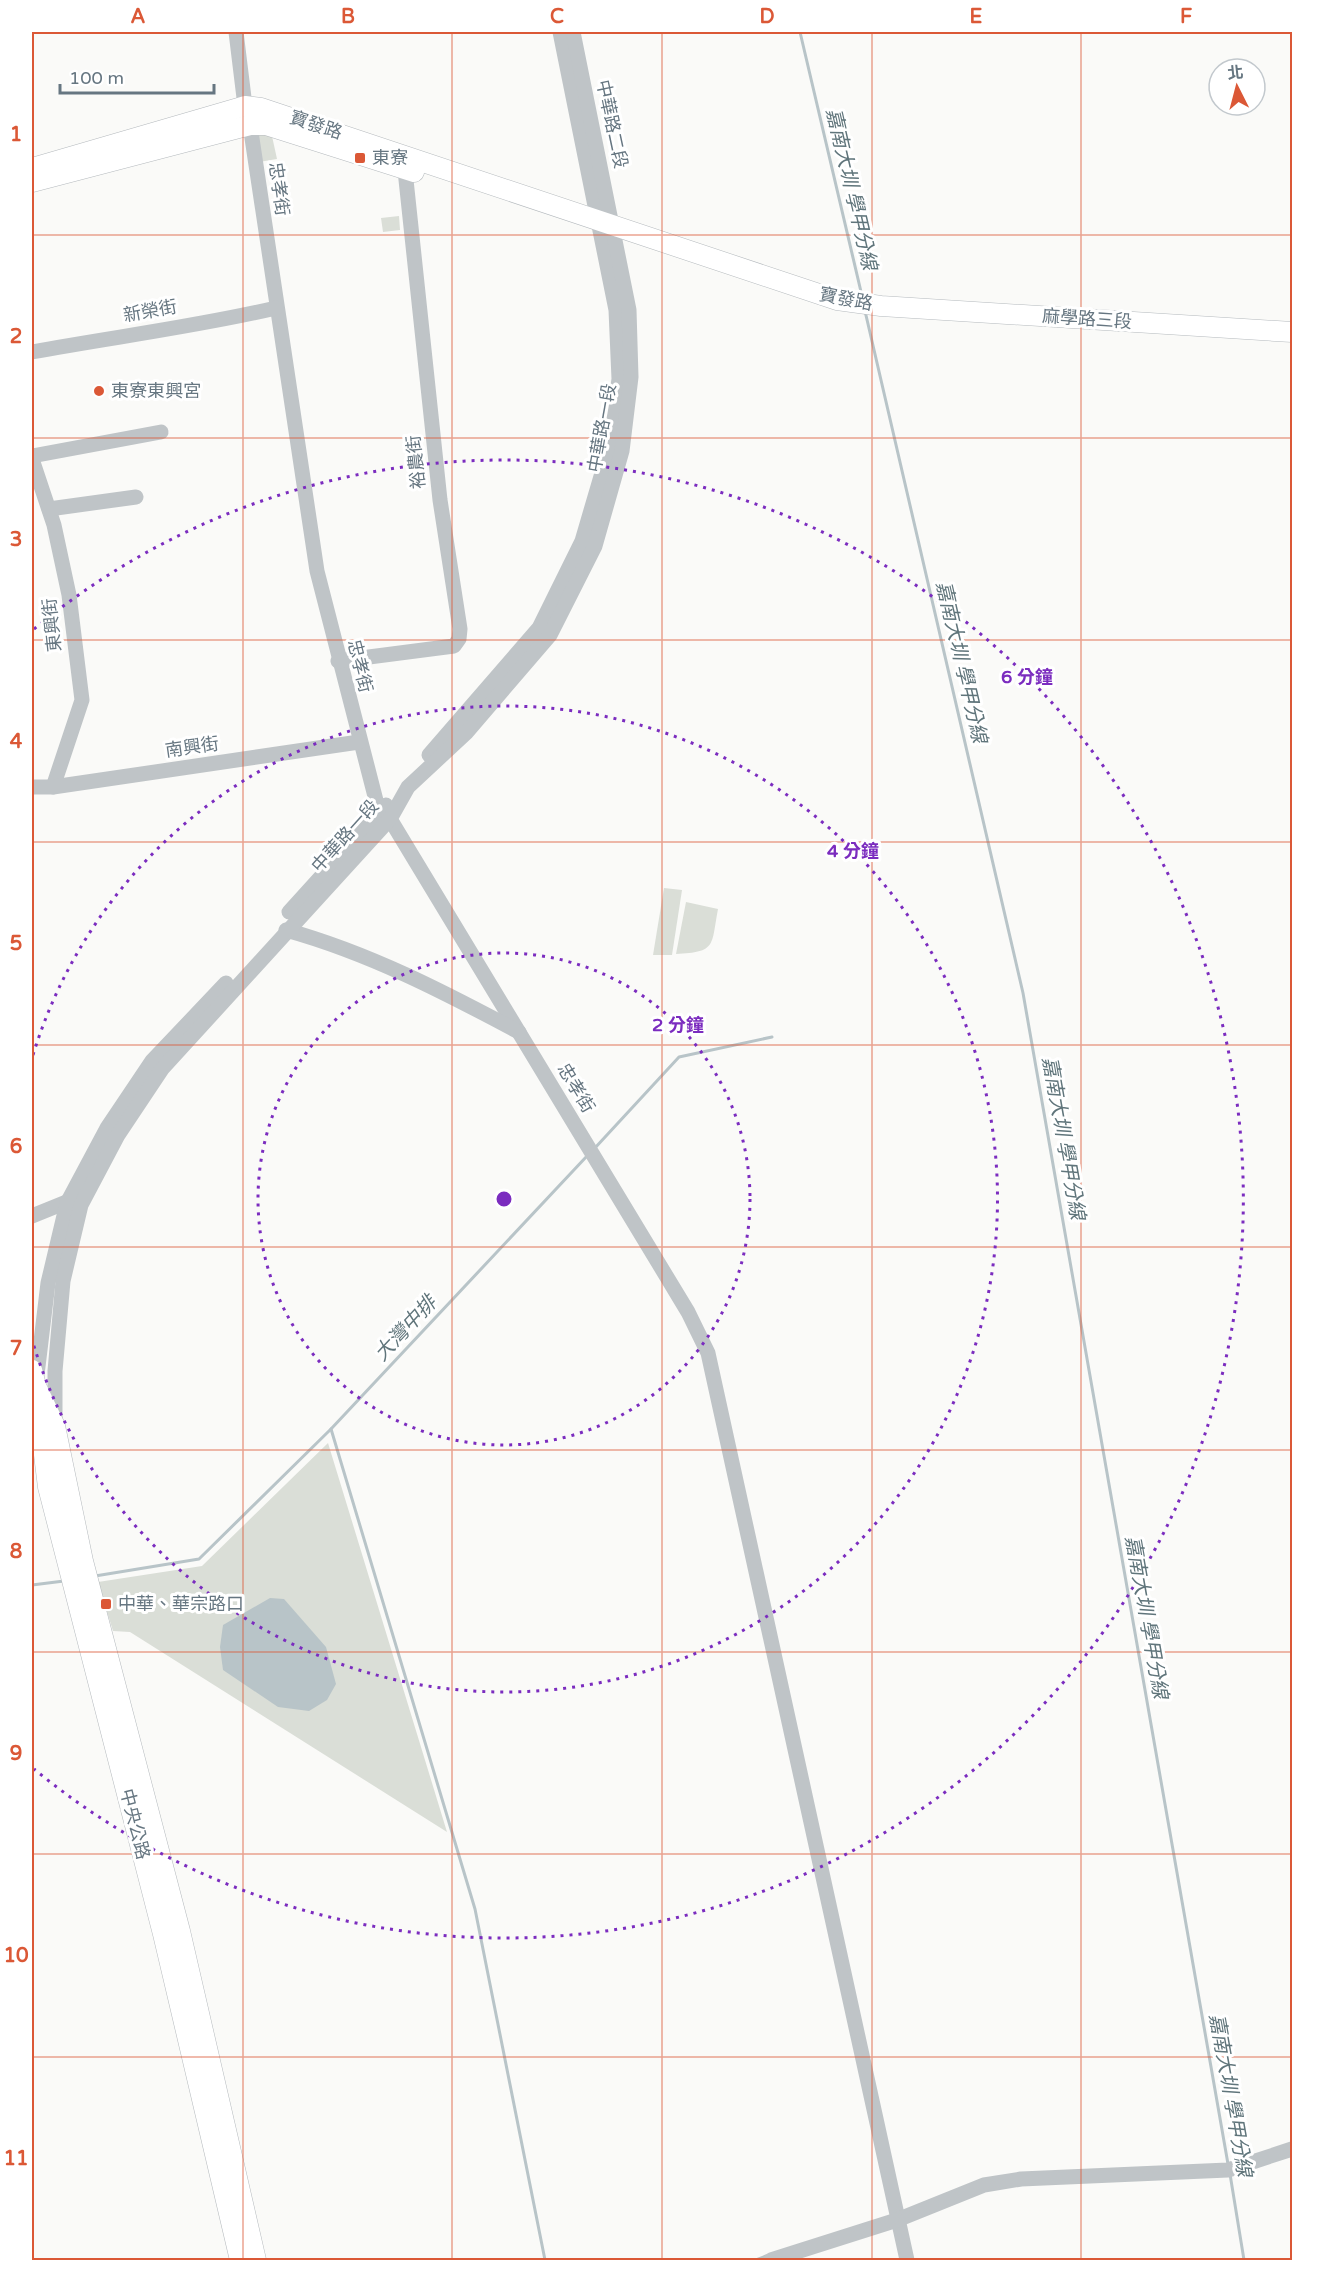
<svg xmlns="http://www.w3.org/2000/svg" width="1324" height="2292" font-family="'Varela Round','Noto Sans TC',sans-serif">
	<rect width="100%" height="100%" fill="#fafaf8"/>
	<g fill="#daded7">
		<path d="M 257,129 L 272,136 L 277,159 L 259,162 Z"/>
		<path d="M 399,216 L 400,230 L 383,232 L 381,218 Z"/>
		<path d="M 664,888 L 682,890 L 672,955 L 653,955 Z"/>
		<path d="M 686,902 L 718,909 C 711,946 717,952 676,954 Z"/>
		<path d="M 328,1443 L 447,1832 L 130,1632 L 113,1631 L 98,1582 L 202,1566 Z"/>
	</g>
	<path fill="#b8c4c8" d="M 270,1598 L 284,1599 L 326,1647 L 336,1684 L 327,1700 L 309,1711 L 278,1707 L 223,1670 L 220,1647 L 223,1625 Z"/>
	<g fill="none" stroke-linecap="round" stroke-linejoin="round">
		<g stroke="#b8c4c8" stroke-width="3">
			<path d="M 800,32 L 862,296"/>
			<path d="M 865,311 L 1023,993 L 1228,2164"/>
			<path d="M 594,1149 L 679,1057 L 772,1037"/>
			<path d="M 331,1429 L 475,1909 L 545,2260"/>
			<path d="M 95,1576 L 199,1559 L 331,1429 L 587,1156"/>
			<path d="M 32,1585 L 64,1581"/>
			<path d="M 1230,2174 L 1244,2260"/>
			<path d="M 756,2260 L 766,2256"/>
		</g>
		<defs>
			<g id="major">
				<path d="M 32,168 L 245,106 L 261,108 L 837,300 L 881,306 L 1292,332"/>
				<path d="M 32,182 L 250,125 L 266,125 L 414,172"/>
				<path d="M 32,1370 L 36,1386 L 55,1426 L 83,1561 L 180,1931 L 256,2260"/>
				<path d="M 37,1398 L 48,1487 L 163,1934 L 240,2260"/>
			</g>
		</defs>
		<use href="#major" stroke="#b5babe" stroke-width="21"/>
		<g stroke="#bfc4c7" stroke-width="15">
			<path d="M 236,32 L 245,106 L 250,125 L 317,571 L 379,812 L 390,819 L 688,1312 L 708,1353 L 907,2260"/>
			<path d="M 32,352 C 113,337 195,327 276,308"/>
			<path d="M 32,456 L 161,432"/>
			<path d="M 32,459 L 54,525 L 69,595 L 82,700 L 53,787"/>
			<path d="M 49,509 L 136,497"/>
			<path d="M 338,661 L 454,646 L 459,639 L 460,629 L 440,500 L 404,161"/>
			<path d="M 429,755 L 539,628 L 582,541 L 609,449 L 619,379 L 616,310 L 560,32"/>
			<path d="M 32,787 L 53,787 L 359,742"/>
			<path d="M 289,912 L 386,805"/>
			<path d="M 286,930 C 369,953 444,992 519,1032"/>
			<path d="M 32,1216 L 74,1199"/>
			<path d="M 36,1383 L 48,1283 L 67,1203 L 107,1128 L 152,1061 L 226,983"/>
			<path d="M 55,1423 L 55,1371 L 63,1281 L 81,1205 L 118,1135 L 162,1069 L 390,819 L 408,787 L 466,733 L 550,635 L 595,546 L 622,451 L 631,377 L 629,310 L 573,32"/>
			<path d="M 771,2260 L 897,2220 L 984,2185 L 1021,2179 L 1228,2170 L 1292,2149"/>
		</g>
		<use href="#major" stroke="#fff" stroke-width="20"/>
	</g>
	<path fill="none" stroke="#db5836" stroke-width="1.5" stroke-opacity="0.55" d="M 243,32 L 243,2260M 452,32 L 452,2260M 662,32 L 662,2260M 872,32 L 872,2260M 1081,32 L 1081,2260M 32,235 L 1292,235M 32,438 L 1292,438M 32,640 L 1292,640M 32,842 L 1292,842M 32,1045 L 1292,1045M 32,1247 L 1292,1247M 32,1450 L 1292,1450M 32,1652 L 1292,1652M 32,1854 L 1292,1854M 32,2057 L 1292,2057"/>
	<g fill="none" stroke="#7b2cbf" stroke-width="3" stroke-dasharray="3 6">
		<circle cx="504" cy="1199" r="246"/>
		<path d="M33 1055A493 493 0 1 1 33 1343"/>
		<path d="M34 629A739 739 0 1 1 34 1769"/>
	</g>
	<g fill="#db5836" stroke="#fff" stroke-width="2">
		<rect x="354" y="152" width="12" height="12" rx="3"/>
		<circle cx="99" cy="391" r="6"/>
		<rect x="100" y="1598" width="12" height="12" rx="3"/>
	</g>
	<g text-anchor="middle" stroke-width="6" stroke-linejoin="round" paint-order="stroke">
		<g font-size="18" fill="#667681" stroke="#fff">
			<text transform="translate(612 124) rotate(78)" y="6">中華路二段</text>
			<text transform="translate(316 125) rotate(18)" y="6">寶發路</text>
			<text transform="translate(279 189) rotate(82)" y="6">忠孝街</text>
			<text transform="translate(846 299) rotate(11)" y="6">寶發路</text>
			<text transform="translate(150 311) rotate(-10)" y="6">新榮街</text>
			<text transform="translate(1087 319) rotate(4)" y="6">麻學路三段</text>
			<text transform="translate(602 428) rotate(-80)" y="6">中華路一段</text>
			<text transform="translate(416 462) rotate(-96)" y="6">裕農街</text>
			<text transform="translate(52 625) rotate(-96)" y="6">東興街</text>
			<text transform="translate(360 666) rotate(76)" y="6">忠孝街</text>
			<text transform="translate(192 747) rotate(-8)" y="6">南興街</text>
			<text transform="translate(345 836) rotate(-48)" y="6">中華路一段</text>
			<text transform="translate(576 1088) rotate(59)" y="6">忠孝街</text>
			<text transform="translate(135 1824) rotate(76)" y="6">中央公路</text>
		</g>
		<g font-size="18" fill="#667681" stroke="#fff" text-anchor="start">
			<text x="372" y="164">東寮</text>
			<text x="111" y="397">東寮東興宮</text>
			<text x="118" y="1610">中華、華宗路口</text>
		</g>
		<g font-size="20" font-style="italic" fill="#60757b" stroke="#fff">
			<text transform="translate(852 189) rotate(77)" y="7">嘉南大圳 學甲分線</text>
			<text transform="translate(962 662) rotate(77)" y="7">嘉南大圳 學甲分線</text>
			<text transform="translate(1064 1138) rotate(80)" y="7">嘉南大圳 學甲分線</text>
			<text transform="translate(405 1328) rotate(-47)" y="7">大灣中排</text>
			<text transform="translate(1147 1617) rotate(80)" y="7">嘉南大圳 學甲分線</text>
			<text transform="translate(1231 2095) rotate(80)" y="7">嘉南大圳 學甲分線</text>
		</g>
	</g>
	<circle cx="504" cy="1199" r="9" fill="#7b2cbf" stroke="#fff" stroke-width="3"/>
	<g font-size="18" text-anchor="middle" font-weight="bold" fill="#7b2cbf" stroke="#fff" stroke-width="6" stroke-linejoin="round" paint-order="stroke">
		<text x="1027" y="683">6 分鐘</text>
		<text x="853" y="857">4 分鐘</text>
		<text x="678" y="1031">2 分鐘</text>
	</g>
	<rect width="1324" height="2292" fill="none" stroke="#ffffff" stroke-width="66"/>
	<g transform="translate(1237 87) rotate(354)"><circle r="28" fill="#ffffff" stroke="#c2c8cd" stroke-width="1.5"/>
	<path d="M0-4.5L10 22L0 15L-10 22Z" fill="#db5836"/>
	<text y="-9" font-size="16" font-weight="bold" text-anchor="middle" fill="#667681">北</text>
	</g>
	<path d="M60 84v9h154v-9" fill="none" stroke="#667681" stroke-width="3"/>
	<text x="69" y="84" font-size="18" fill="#667681" stroke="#ffffff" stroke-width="4.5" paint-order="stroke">100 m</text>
	<rect x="33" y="33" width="1258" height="2226" fill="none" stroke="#db5836" stroke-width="2"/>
	<g font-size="20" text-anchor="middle" font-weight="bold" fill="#db5836">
		<text x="138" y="23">A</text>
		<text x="348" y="23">B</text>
		<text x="557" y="23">C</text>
		<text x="767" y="23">D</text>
		<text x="976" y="23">E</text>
		<text x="1186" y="23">F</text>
		<text x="16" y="141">1</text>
		<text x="16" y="343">2</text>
		<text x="16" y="546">3</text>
		<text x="16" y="748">4</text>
		<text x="16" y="950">5</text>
		<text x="16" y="1153">6</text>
		<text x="16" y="1355">7</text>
		<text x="16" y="1558">8</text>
		<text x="16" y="1760">9</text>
		<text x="16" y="1962">10</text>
		<text x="16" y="2165">11</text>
	</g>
</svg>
